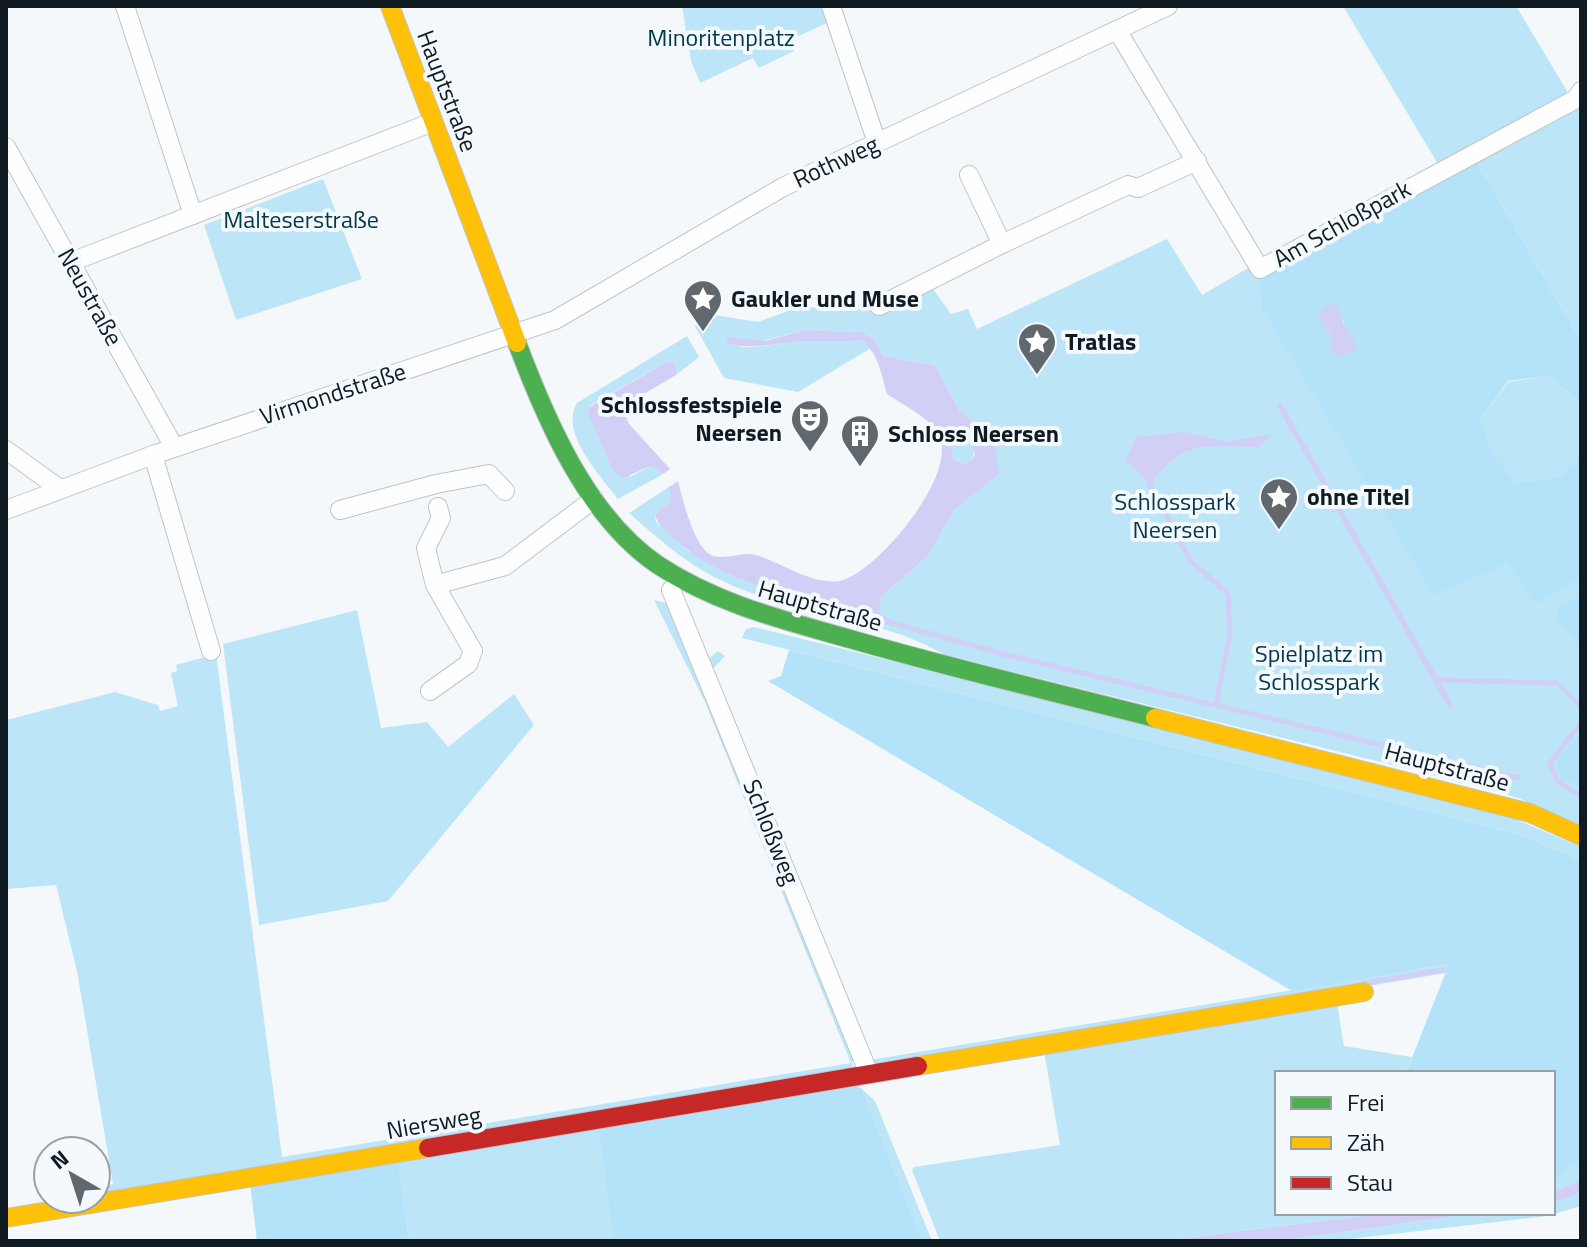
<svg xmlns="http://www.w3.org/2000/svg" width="1587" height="1247" font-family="'Titillium Web',sans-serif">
	<rect width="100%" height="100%" fill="#f5f8fb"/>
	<g fill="#bce5f8">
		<path d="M 682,6 L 824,6 L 829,22 L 790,40 L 794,51 L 759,68 L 753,58 L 700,83 L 691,61 Z"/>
		<path d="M 1343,6 L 1516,6 L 1567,91 L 1566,97 L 1438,164 Z"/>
		<path d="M 1581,104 L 1581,341 L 1475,159 Z"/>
		<path d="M 323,179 L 362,279 L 236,320 L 204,225 Z"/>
		<path d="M 1167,239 L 1202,295 L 1248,268 L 1253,277 L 1258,274 L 1434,595 L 1480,420 L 1508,382 L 1548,376 L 1581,402 L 1581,826 L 1518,798 L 1454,780 L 945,655 C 880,617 798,615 729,584 C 691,568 660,540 629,513 L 669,487 L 671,501 L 655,514 L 656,522 L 688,551 L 777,589 L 874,615 L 880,610 L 881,597 L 928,556 L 954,510 L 998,474 L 995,441 L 959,410 L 935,365 L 884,356 L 872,337 L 861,332 L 804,330 L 739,347 C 760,348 777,344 797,342 C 819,340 840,343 862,340 L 871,348 L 798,392 L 724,378 L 695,326 L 714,315 L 758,322 L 801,306 L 843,311 L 868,297 L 878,313 L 933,289 L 951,314 L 968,309 L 977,329 Z"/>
		<path d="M 687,336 L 699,357 L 676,375 L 677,368 L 670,360 L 591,405 L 587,411 L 630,477 L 651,466 L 663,474 L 618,499 C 601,476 559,433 577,403 Z"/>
		<path d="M 957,430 C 971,435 978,448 971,461 L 963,464 L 953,459 L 950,434 Z"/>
		<path d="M 654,600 L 670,604 L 854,1049 L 852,1063 L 855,1072 L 96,1197 L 96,1188 L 113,1184 L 77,971 L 56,885 L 6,889 L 6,720 L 115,692 L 158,705 L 160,711 L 178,706 L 171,673 L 177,671 L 176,665 L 216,654 L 282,1157 L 851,1063 L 705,702 Z"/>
		<path d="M 357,610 L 381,728 L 427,722 L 448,747 L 514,694 L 534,725 L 388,901 L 259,925 L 223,644 Z"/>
		<path d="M 754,627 L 1444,797 L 1508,816 L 1581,847 L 1581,860 L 1520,835 L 742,638 L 746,629 Z"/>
		<path d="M 718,651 L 725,656 L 712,670 L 870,1060 L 1450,964 L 1446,973 L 873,1069 L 709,669 L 709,658 Z"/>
		<path d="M 1337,1003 L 1344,1046 L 1412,1057 L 1406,1073 L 1277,1073 L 1277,1213 L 1388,1213 L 1162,1241 L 940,1241 L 912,1170 L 914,1167 L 1060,1145 L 1044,1051 Z"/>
		<path d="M 862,1089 L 875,1101 L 932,1241 L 923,1241 Z"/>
		<path d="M 598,1125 L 613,1241 L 409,1241 L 398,1158 Z"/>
		<path d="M 1581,1161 L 1581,1180 L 1553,1192 L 1553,1179 Z"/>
		<path d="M 1581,1192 L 1581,1206 L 1548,1216 L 1333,1241 L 1280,1241 L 1477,1213 L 1553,1213 L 1553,1204 Z"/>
	</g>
	<g fill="#b4e3f9" fill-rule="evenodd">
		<path d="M 1475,159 L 1581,341 L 1581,402 L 1548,376 L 1508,381 L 1480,420 L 1491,451 L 1515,484 L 1562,477 L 1581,454 L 1581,577 L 1535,604 L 1508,563 L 1434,595 L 1262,308 L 1258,274 L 1284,266 ZM 1342,318 L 1346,331 L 1338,358 L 1332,352 L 1330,333 Z"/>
		<path d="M 1581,597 L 1581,643 L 1556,619 L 1558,606 Z"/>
		<path d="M 789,650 L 1520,835 L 1581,860 L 1581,1161 L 1553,1179 L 1553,1073 L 1406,1073 L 1449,964 L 1292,991 L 768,681 L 781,676 Z"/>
		<path d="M 1581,734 L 1581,787 L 1560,777 L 1557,758 Z"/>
		<path d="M 852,1083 L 862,1089 L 923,1241 L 613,1241 L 598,1125 Z"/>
		<path d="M 398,1158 L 409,1241 L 257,1241 L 250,1183 Z"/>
	</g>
	<g fill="#d1cff5" fill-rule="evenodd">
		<path d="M 1331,304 L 1337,305 L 1344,326 L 1356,342 L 1356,350 L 1338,358 L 1331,352 L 1330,333 L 1319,320 L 1320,312 Z"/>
		<path d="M 804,330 L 861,332 L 872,337 L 884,356 L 935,365 L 959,410 L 995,441 L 999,474 L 954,510 L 928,556 L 881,597 L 880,610 L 874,615 C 806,599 725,586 673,538 C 665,530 657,525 655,514 L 671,501 L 669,487 L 678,481 C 682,497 695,552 714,556 C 727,560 743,551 756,555 C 780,562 817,588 843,580 C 880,568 951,481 941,442 C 935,419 904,406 887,394 C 881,373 879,355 862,340 C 840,343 819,340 797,342 C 771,344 752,350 727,343 L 727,337 L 765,341 ZM 957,430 L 965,433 L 975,454 L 971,461 L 963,464 L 953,459 L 950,434 Z"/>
		<path d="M 670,360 L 677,368 L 676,375 L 630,402 L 624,412 L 629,424 L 670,469 L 663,474 L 651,466 L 623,478 L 613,470 L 587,411 L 591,406 Z"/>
		<path d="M 1281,402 L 1454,706 L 1449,709 L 1276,404 Z"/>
		<path d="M 1185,432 L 1227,442 L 1272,434 L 1259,447 C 1206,447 1184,437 1150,485 L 1126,460 L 1136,437 Z"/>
		<path d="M 1581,1180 L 1581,1192 L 1553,1204 L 1553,1192 Z"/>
		<path d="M 1388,1213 L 1477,1213 L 1280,1241 L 1162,1241 Z"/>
	</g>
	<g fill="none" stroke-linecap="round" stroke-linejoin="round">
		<g stroke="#d1cff5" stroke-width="5">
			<path d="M 1150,485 L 1190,560 L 1228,594 L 1230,634 L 1216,704"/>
			<path d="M 876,613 L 889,622 L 1003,654 L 1518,778"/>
			<path d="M 1438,680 L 1557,683 L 1581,706"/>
			<path d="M 1581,723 L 1550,763 L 1557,781 L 1581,796"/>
			<path d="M 1365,983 L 1443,970"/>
		</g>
		<defs>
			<g id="street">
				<path d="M 125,6 L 193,215"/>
				<path d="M 831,6 L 877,143"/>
				<path d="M 1117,30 L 1260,269 L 1576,99 L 1581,91"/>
				<path d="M 6,147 L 174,447"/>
				<path d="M 969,175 L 1002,244 L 1128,185 L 1138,188 L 1197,161"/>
				<path d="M 71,262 L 433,122"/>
				<path d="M 879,306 L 1002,244"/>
				<path d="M 6,450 L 60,489"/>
				<path d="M 153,455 L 211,651"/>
				<path d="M 6,510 L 153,455 L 555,320 L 783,187 L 1168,6"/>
				<path d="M 340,510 L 436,484 L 489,474 L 505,491"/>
				<path d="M 435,585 L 426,548 L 441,518 L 438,507"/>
				<path d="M 671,590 L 869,1074"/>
				<path d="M 430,691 L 468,664 L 473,651 L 435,585 L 505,566 L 594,499"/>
			</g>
			<path id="fast" d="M 517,343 C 546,420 587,517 658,565 C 717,604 783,620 850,639 C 951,668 1053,692 1155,718"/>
			<g id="slow">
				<path d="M 390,6 L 517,343"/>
				<path d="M 1155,718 L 1530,813 L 1581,836"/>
				<path d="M 918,1066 L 1364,992"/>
				<path d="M 6,1218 L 428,1148"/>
			</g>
			<path id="jam" d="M 428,1148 L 918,1066"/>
		</defs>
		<use href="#street" stroke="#bdc5c9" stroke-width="20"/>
		<use href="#fast" stroke="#bdc5c9" stroke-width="20"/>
		<use href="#slow" stroke="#bdc5c9" stroke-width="20"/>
		<use href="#jam" stroke="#bdc5c9" stroke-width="20"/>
		<use href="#street" stroke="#fefefe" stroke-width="18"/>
		<use href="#fast" stroke="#4caf50" stroke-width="18"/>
		<use href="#slow" stroke="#ffc107" stroke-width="18"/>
		<use href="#jam" stroke="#c62828" stroke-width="18"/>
	</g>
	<defs>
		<symbol id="sight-pin" viewBox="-11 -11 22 30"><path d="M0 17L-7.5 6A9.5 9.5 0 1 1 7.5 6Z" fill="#60686d" stroke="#f3f9fd"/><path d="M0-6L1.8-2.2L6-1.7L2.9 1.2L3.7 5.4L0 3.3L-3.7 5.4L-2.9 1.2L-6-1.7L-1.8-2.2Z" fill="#fff"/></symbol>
		<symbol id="theatre-pin" viewBox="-11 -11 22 30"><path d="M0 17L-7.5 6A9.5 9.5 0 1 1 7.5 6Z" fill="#60686d" stroke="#f3f9fd"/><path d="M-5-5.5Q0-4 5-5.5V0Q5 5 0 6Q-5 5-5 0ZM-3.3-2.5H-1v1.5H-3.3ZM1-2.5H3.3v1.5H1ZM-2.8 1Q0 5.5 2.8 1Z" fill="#fff"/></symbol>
		<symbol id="building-pin" viewBox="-11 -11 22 30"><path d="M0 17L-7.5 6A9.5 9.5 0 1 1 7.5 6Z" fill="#60686d" stroke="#f3f9fd"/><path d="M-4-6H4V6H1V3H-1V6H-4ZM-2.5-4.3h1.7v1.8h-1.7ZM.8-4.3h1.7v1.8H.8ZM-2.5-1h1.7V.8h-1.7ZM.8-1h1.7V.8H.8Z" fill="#fff"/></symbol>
	</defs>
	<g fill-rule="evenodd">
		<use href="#sight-pin" x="681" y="277" width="44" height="60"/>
		<use href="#sight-pin" x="1015" y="320" width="44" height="60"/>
		<use href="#theatre-pin" x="788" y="397" width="44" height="60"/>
		<use href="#building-pin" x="838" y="412" width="44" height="60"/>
		<use href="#sight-pin" x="1257" y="475" width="44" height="60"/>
	</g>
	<g text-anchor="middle" stroke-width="8" stroke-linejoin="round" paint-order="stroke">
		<g font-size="24" fill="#02384a" stroke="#f3f9fd">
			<text x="721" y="46">Minoritenplatz</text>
			<text x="301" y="228">Malteserstraße</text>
			<text x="1175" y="510">Schlosspark<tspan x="1175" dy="28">Neersen</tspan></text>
			<text x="1319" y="662">Spielplatz im<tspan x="1319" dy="28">Schlosspark</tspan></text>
		</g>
		<g font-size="24" fill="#0f1b21" stroke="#f3f9fd">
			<text transform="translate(447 91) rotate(69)" y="8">Hauptstraße</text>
			<text transform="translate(836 162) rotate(-25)" y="8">Rothweg</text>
			<text transform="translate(1342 224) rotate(-29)" y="8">Am Schloßpark</text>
			<text transform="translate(90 297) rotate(61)" y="8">Neustraße</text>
			<text transform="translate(333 394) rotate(-18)" y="8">Virmondstraße</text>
			<text transform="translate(820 606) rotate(16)" y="8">Hauptstraße</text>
			<text transform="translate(1447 767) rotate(15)" y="8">Hauptstraße</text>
			<text transform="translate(771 832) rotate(68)" y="8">Schloßweg</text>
			<text transform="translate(434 1123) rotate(-10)" y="8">Niersweg</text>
		</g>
		<g font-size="24" font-weight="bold" fill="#0f1b21" stroke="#f3f9fd" text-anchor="start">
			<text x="731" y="307">Gaukler und Muse</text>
			<text x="1065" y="350">Tratlas</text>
			<text x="782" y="413" text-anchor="end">Schlossfestspiele<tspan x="782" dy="28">Neersen</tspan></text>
			<text x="888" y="442">Schloss Neersen</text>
			<text x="1307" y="505">ohne Titel</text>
		</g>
	</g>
	<rect width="1587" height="1247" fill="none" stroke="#0f1b21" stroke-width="16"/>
	<rect x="1275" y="1071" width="280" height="144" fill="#f3f9fd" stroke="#98a0a5" stroke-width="2"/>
	<rect x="1291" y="1097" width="40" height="12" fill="#4caf50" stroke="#98a0a5" stroke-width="2"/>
	<text x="1347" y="1111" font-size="24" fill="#0f1b21">Frei</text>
	<rect x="1291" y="1137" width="40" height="12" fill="#ffc107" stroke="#98a0a5" stroke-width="2"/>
	<text x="1347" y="1151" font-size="24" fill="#0f1b21">Zäh</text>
	<rect x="1291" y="1177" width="40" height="12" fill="#c62828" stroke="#98a0a5" stroke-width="2"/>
	<text x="1347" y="1191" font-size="24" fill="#0f1b21">Stau</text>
	<g transform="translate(72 1175) rotate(321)"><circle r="38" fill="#f3f9fd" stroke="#98a0a5" stroke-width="2"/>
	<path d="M0-6L14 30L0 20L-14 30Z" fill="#60686d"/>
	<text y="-12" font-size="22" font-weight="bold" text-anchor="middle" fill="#0f1b21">N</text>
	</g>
</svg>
